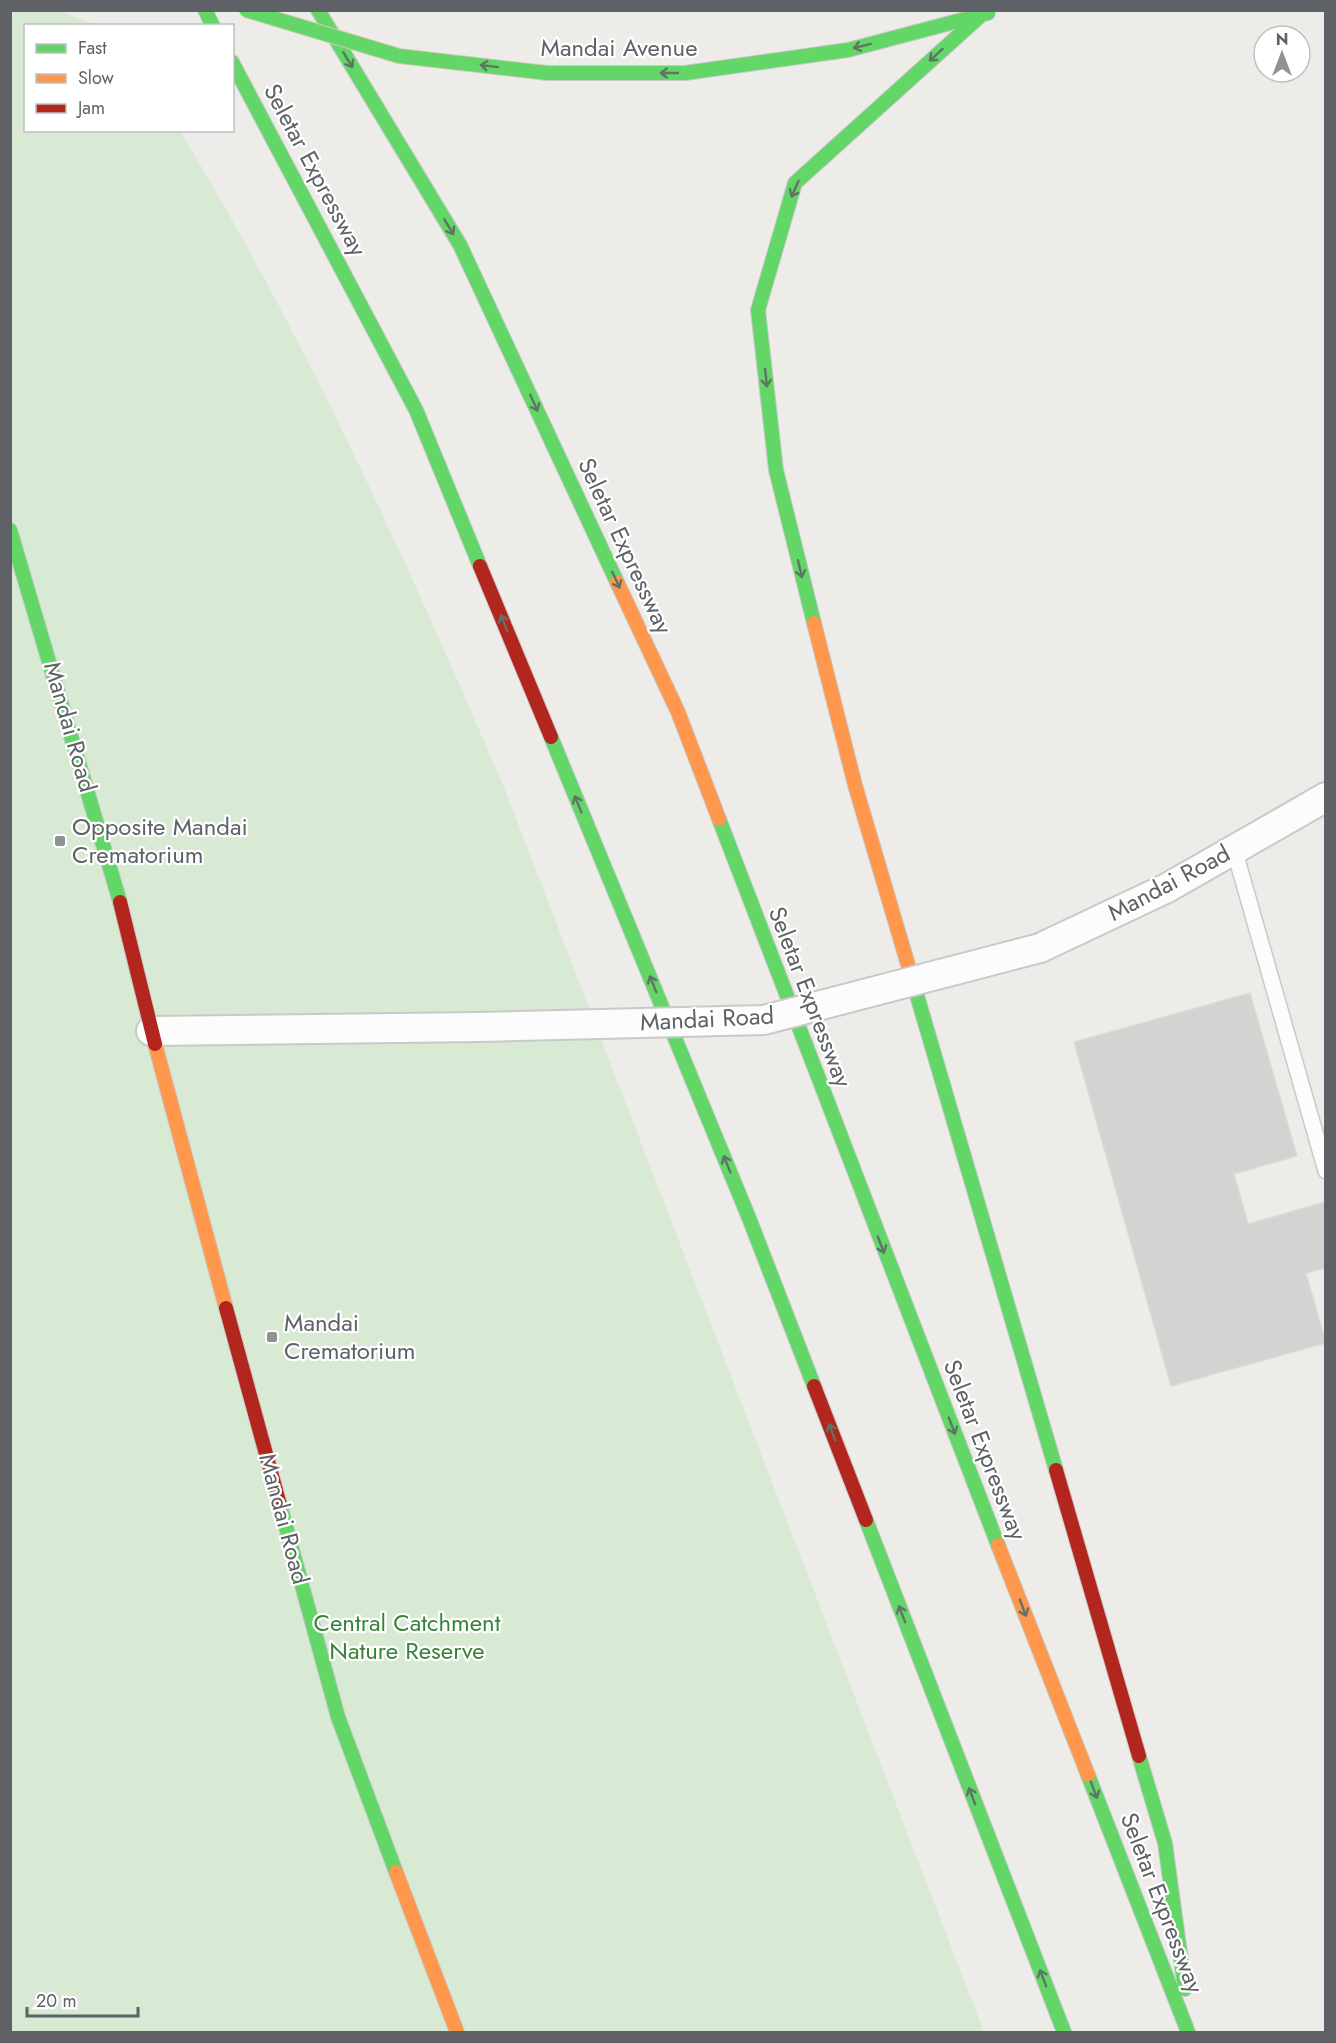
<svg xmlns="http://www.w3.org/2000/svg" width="1336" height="2043" font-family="Jost,sans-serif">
	<rect width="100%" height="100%" fill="#eeece8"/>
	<path fill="#d8e9d4" d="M 58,10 L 96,25 L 26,26 L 26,130 L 180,131 C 307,340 409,566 505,790 L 984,2032 L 11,2032 L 10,11 Z"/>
	<path fill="#d4d3d1" stroke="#dddbd8" stroke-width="1.5" d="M 1250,993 L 1297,1156 L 1234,1174 L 1248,1224 L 1325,1202 L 1326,1268 L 1306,1273 L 1326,1343 L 1171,1386 L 1074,1042 Z"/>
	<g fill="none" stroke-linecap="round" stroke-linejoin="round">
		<defs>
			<path id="lane" d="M 1234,849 L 1326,1171"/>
			<g id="street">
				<path d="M 1040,948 L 1167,888 L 1326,797"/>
				<path d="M 151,1031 L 478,1027"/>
			</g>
			<g id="fast">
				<path d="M 205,10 L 213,26"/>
				<path d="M 318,10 L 460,245 L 617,582"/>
				<path d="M 232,62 L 416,410 L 480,566"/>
				<path d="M 547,73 L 685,73 L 848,50 L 988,13"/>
				<path d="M 10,530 L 120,902"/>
				<path d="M 814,623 L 776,470 L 758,310 L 795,183 L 979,17"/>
				<path d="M 551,737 L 749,1218 L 814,1386"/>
				<path d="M 719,819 L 998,1545"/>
				<path d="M 911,975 L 1056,1470"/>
				<path d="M 280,1505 L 338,1717 L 396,1872"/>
				<path d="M 866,1520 L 1064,2032"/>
				<path d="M 1139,1756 L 1165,1843 L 1185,1989"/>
				<path d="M 1088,1775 L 1188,2032"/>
			</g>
			<g id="slow">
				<path d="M 617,582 L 678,712 L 719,819"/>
				<path d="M 814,623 L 855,785 L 911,975"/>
				<path d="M 155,1044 L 226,1308"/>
				<path d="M 998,1545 L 1088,1775"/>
				<path d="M 396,1872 L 457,2032"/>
			</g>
			<g id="jam">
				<path d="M 480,566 L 551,737"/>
				<path d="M 120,902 L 155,1044"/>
				<path d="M 226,1308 L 280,1505"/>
				<path d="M 814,1386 L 866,1520"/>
				<path d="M 1056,1470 L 1139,1756"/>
			</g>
		</defs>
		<use href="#lane" stroke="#c9c9c9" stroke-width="18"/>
		<use href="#street" stroke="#c9c9c9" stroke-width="32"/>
		<use href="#fast" stroke="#c9c9c9" stroke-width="16"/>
		<use href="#slow" stroke="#c9c9c9" stroke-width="16"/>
		<use href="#jam" stroke="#c9c9c9" stroke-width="16"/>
		<use href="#lane" stroke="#fcfcfc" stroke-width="15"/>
		<use href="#street" stroke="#fcfcfc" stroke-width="28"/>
		<use href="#fast" stroke="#63d668" stroke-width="14"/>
		<use href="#slow" stroke="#ff974d" stroke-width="14"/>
		<use href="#jam" stroke="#b3261e" stroke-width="14"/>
		<defs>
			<path id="street-bridge" d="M 478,1027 L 764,1020 L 1040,948"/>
			<path id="fast-bridge" d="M 246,10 L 399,56 L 547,73"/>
		</defs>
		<use href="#street-bridge" stroke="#c9c9c9" stroke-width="32" stroke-linecap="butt"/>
		<use href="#fast-bridge" stroke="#d5cab7" stroke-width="16" stroke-linecap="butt"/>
		<use href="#street-bridge" stroke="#fcfcfc" stroke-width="28"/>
		<use href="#fast-bridge" stroke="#63d668" stroke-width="14"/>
	</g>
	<defs><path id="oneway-shaft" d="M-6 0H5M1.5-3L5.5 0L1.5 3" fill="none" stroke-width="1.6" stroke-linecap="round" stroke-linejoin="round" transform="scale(1.5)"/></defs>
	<g stroke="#5f7366">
		<use href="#oneway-shaft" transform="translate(862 46) rotate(166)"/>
		<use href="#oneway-shaft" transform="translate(936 55) rotate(138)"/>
		<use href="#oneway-shaft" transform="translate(348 60) rotate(59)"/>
		<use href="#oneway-shaft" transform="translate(489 66) rotate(-173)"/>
		<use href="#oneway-shaft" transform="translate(669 73) rotate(180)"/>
		<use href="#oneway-shaft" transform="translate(795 189) rotate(114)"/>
		<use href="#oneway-shaft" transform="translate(449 227) rotate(59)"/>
		<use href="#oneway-shaft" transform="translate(766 378) rotate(84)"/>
		<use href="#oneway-shaft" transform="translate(534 403) rotate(65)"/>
		<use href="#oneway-shaft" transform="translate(800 569) rotate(77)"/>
		<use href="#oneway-shaft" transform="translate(616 580) rotate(65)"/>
		<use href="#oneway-shaft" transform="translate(504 623) rotate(-112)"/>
		<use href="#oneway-shaft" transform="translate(578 804) rotate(-112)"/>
		<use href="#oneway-shaft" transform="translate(653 984) rotate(-112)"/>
		<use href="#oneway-shaft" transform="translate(727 1164) rotate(-112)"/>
		<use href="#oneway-shaft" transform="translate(881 1245) rotate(69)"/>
		<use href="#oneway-shaft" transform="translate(952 1426) rotate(69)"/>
		<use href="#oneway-shaft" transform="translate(832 1432) rotate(-111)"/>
		<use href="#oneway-shaft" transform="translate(1023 1608) rotate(69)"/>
		<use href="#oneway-shaft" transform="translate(902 1614) rotate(-111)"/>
		<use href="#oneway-shaft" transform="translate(1094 1790) rotate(69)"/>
		<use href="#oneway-shaft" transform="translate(972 1796) rotate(-111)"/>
		<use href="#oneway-shaft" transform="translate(1043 1978) rotate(-111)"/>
	</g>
	<g fill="#909294" stroke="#fff" stroke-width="2">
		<rect x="54" y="835" width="12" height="12" rx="3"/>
		<rect x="266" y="1331" width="12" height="12" rx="3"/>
	</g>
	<g text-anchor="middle" stroke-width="4.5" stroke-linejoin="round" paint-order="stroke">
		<g font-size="24" fill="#5e6266" stroke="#fff">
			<text x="619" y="56">Mandai Avenue</text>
			<text transform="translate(315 170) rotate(62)" y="8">Seletar Expressway</text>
			<text transform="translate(625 546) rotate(65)" y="8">Seletar Expressway</text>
			<text transform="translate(70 727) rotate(74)" y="8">Mandai Road</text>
			<text transform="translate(1169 883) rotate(-28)" y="8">Mandai Road</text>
			<text transform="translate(810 997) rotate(69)" y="8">Seletar Expressway</text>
			<text transform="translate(707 1019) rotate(-3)" y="8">Mandai Road</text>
			<text transform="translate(985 1450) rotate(69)" y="8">Seletar Expressway</text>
			<text transform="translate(284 1519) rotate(75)" y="8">Mandai Road</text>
			<text transform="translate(1162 1903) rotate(69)" y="8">Seletar Expressway</text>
		</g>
		<g font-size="24" fill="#5e6266" stroke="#fff" text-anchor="start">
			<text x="72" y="835">Opposite Mandai<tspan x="72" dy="28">Crematorium</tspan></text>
			<text x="284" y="1331">Mandai<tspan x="284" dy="28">Crematorium</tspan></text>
		</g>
		<g font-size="24" fill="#388337" stroke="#fff">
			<text x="407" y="1631">Central Catchment<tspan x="407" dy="28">Nature Reserve</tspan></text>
		</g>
	</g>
	<rect width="1336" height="2043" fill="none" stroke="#5e6266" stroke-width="24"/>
	<rect x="24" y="24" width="210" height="108" fill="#ffffff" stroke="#bfc0c2" stroke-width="1.5"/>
	<rect x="36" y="44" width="30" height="9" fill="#63d668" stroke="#bfc0c2" stroke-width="1.5"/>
	<text x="78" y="54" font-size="18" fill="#5e6266">Fast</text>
	<rect x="36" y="74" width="30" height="9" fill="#ff974d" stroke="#bfc0c2" stroke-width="1.5"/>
	<text x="78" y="84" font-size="18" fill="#5e6266">Slow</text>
	<rect x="36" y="104" width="30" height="9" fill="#b3261e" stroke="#bfc0c2" stroke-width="1.5"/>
	<text x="78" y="114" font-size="18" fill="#5e6266">Jam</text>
	<g transform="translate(1282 54)"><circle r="28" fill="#ffffff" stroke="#bfc0c2" stroke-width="1.5"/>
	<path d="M0-4.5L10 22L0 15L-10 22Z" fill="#909294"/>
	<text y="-9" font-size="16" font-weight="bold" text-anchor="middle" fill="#5e6266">N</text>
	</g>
	<path d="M27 2007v9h111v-9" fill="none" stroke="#5e6266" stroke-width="3"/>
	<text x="36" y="2007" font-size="18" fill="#5e6266" stroke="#ffffff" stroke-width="4.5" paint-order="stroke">20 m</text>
</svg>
